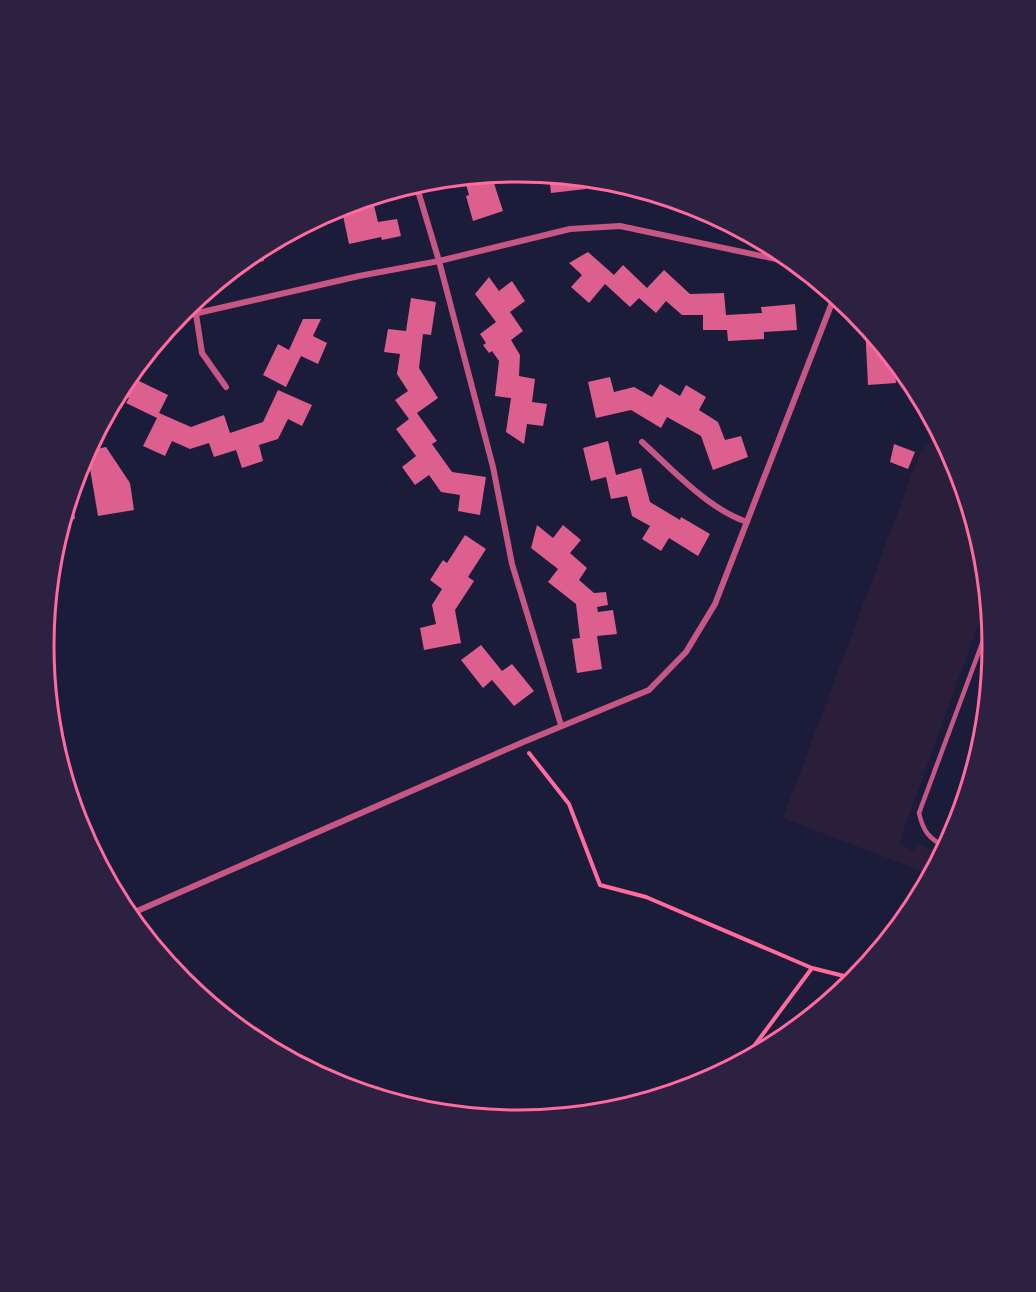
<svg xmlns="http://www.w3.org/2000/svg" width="1036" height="1292" font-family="'Work Sans',sans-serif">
	<rect width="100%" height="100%" fill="#1b1b3a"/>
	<path fill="#2a1e3b" d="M 939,432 L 957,465 L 983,554 L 988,598 L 899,843 L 913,851 L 919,845 L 943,853 L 931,875 L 783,818 L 920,453 Z"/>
	<g fill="#dd5f8e">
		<path d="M 491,174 L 503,211 L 473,221 L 466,196 L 469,195 L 464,177 Z"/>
		<path d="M 549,175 L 603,180 L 604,184 L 585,186 L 586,189 L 551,193 Z"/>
		<path d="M 628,186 L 654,194 L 654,196 L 627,194 Z"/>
		<path d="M 372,197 L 378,222 L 397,219 L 401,236 L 382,240 L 381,237 L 349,244 L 341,206 Z"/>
		<path d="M 261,248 L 264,261 L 235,267 L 255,251 Z"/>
		<path d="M 588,252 L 614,275 L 623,265 L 647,288 L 664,270 L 690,294 L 724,293 L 726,315 L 762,313 L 761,307 L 795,304 L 797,330 L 764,332 L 764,339 L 728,341 L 727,330 L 703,330 L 703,315 L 682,315 L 666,301 L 656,313 L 639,298 L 630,307 L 605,284 L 589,303 L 571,287 L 582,275 L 569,263 Z"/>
		<path d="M 489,277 L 499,291 L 512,281 L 525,301 L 510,312 L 523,331 L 511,340 L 520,355 L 519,376 L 535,379 L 532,402 L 547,404 L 543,426 L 527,424 L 524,444 L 506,432 L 511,398 L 495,396 L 499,361 L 492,351 L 489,353 L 483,345 L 486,343 L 480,334 L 496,322 L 475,294 Z"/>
		<path d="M 411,298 L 436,302 L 431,335 L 423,334 L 419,368 L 438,398 L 417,413 L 437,441 L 432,444 L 452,472 L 486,477 L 480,515 L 458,511 L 460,495 L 441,492 L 429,475 L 415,485 L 402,467 L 416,456 L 396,429 L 409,419 L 395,400 L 408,391 L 397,374 L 400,354 L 384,352 L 388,329 L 406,331 Z"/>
		<path d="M 303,319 L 321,319 L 313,336 L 327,343 L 318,364 L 301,356 L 286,387 L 263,375 L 278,344 L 289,350 Z"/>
		<path d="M 865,324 L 894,360 L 896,383 L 868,385 Z"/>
		<path d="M 133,371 L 140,374 L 137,380 L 168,395 L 159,413 L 191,427 L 224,415 L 230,433 L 263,422 L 278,390 L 312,405 L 302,426 L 288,419 L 278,439 L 259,445 L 263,461 L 242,468 L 236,450 L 214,457 L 209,443 L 190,449 L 172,441 L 165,456 L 143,446 L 157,418 L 126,403 L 129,398 L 118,392 Z"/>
		<path d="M 610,377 L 614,392 L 634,387 L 652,397 L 660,384 L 680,396 L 686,385 L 706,397 L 699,410 L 718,422 L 725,440 L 741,436 L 748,457 L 713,470 L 701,436 L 667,417 L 661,428 L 631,410 L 596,418 L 588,382 Z"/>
		<path d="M 608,441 L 616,475 L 641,468 L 650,502 L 680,520 L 681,517 L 710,534 L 698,556 L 669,538 L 661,551 L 642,539 L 650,526 L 632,516 L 627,496 L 611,499 L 606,477 L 591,481 L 583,448 Z"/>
		<path d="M 894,444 L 915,452 L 908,469 L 890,462 Z"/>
		<path d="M 106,447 L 130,483 L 134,510 L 98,516 L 87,451 Z"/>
		<path d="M 71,492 L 75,519 L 63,521 Z"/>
		<path d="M 537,525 L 553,538 L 563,525 L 581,540 L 570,553 L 587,568 L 579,580 L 594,593 L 606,592 L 608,605 L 597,607 L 598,612 L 613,610 L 617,634 L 597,636 L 602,669 L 577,673 L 572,639 L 580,638 L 576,604 L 548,582 L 558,569 L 531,548 Z"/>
		<path d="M 465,535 L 486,549 L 468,577 L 474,581 L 455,610 L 461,643 L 424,650 L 420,628 L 436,624 L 432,605 L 442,589 L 430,580 L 443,560 L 447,563 Z"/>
		<path d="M 481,645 L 502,671 L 512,664 L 534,691 L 514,706 L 492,680 L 483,688 L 461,660 Z"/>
	</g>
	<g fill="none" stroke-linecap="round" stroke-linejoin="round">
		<g stroke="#ff6b9d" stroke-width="4">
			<path d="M 529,753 L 569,804 L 600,885 L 646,897 L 812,968 L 856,979"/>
			<path d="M 743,1061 L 812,968"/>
		</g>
		<path stroke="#c65784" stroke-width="4.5" d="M 946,847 C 929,839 923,831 919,813 L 990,622"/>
		<g stroke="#c65784" stroke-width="6">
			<path d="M 416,184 L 439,261 L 493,467 L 512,564 L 561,725"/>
			<path d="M 194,301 L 202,353 L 226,387"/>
			<path d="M 176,318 L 359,276 L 439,261 L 570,229 L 620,226 L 795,263"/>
			<path d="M 642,442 C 672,469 708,509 747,522"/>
			<path d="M 128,915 L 521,743 L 649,690 L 686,652 L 715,604 L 835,295"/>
		</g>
	</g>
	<path d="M0 0H1036V1292H0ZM54 646a464 464 0 1 1 928 0a464 464 0 1 1-928 0Z" fill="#2d2142" fill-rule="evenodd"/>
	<path fill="none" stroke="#ff6b9d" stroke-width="3" d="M54 646a464 464 0 1 1 928 0a464 464 0 1 1-928 0Z"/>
</svg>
